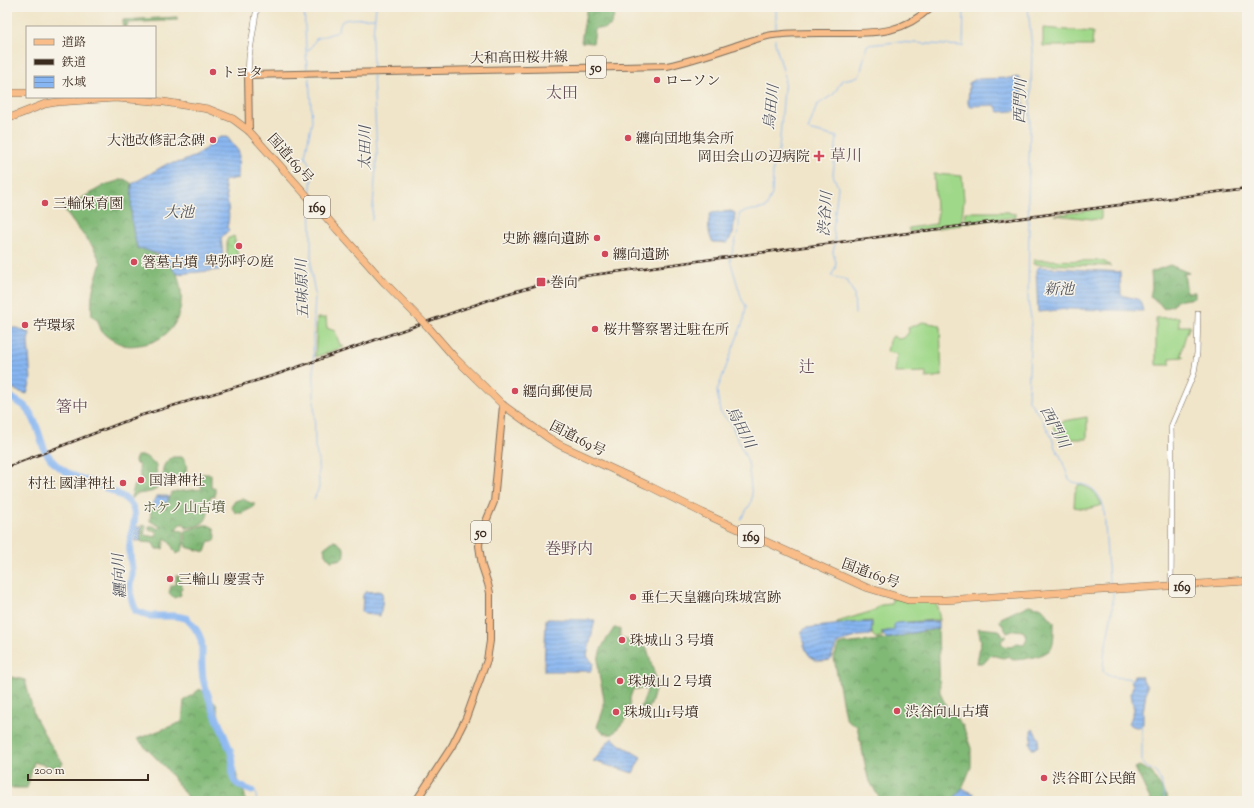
<svg xmlns="http://www.w3.org/2000/svg" width="1254" height="808" font-family="'Sorts Mill Goudy','Noto Serif JP',serif">
	<defs>
		<pattern id="forest-crowns" width="20" height="18" patternUnits="userSpaceOnUse"><rect width="20" height="18" fill="#80b876"/><path d="M2 6a3 3 0 1 1 6 0M12 15a3 3 0 1 1 6 0" fill="none" stroke="#6a9660"/></pattern>
		<pattern id="garden-dots" width="8" height="8" patternUnits="userSpaceOnUse"><rect width="8" height="8" fill="#a0d88a"/><path d="M2 2h.1M6 6h.1" fill="none" stroke="#8bba77" stroke-width="1.8" stroke-linecap="round"/></pattern>
		<pattern id="water-rules" width="6" height="5" patternUnits="userSpaceOnUse"><rect width="6" height="5" fill="#87b6f2"/><path d="M0 2.5h6" fill="none" stroke="#7094c3"/></pattern>
	</defs>
	<rect width="100%" height="100%" fill="#f7f3e8"/>
	<filter id="ink" filterUnits="userSpaceOnUse"><feTurbulence type="fractalNoise" baseFrequency=".025" numOctaves="2"/><feDisplacementMap in="SourceGraphic" scale="8" xChannelSelector="R" yChannelSelector="G"/><feConvolveMatrix kernelMatrix="1 2 1 2 8 2 1 2 1" color-interpolation-filters="sRGB"/></filter>
	<filter id="wash" filterUnits="userSpaceOnUse"><feTurbulence type="fractalNoise" baseFrequency=".012" numOctaves="4" result="noise"/><feDisplacementMap in="SourceGraphic" scale="16" xChannelSelector="R" yChannelSelector="G"/><feGaussianBlur stdDeviation="0.9" result="paint"/><feColorMatrix in="noise" values="0 0 0 0 0 0 0 0 0 0 0 0 0 0 0 0 0 1.4 0 .05"/><feComposite in="paint" operator="in"/></filter>
	<g filter="url(#wash)">
		<rect width="100%" height="100%" fill="#f0e5c9"/>
		<g fill="#a0d88a" stroke="#6e8154">
			<path d="M 1043,28 L 1093,32 L 1092,46 L 1043,46 Z"/>
			<path d="M 934,174 L 962,176 L 964,200 L 961,225 L 909,232 L 909,228 L 936,224 L 938,212 L 936,209 Z"/>
			<path d="M 1101,209 L 1101,220 L 1055,215 Z"/>
			<path d="M 965,212 L 1009,212 L 1009,213 L 1016,214 L 1016,217 L 964,223 Z"/>
			<path d="M 1034,260 L 1103,261 L 1111,266 L 1033,264 Z"/>
			<path d="M 1179,317 L 1179,326 L 1190,326 C 1185,336 1183,344 1181,355 L 1184,357 L 1170,358 L 1170,365 L 1156,365 L 1156,318 Z"/>
			<path d="M 317,318 L 326,318 L 327,328 L 335,331 L 340,345 L 344,347 L 315,357 Z"/>
			<path d="M 923,322 L 940,325 L 942,376 L 926,378 L 926,372 L 895,373 L 897,354 L 887,352 L 889,341 L 893,336 L 898,339 L 904,338 L 909,332 L 908,328 Z"/>
			<path d="M 1087,417 L 1087,439 L 1071,439 L 1061,443 L 1058,433 L 1053,427 L 1064,421 Z"/>
			<path d="M 1079,484 C 1094,491 1094,489 1102,505 L 1087,509 L 1074,507 L 1075,492 Z"/>
			<path d="M 892,598 L 936,602 L 940,620 L 933,620 L 897,623 L 895,630 L 881,632 L 883,636 L 876,638 C 870,635 872,627 872,621 L 837,624 L 837,622 L 873,611 L 881,605 L 892,604 Z"/>
		</g>
		<g fill="url(#forest-crowns)" stroke="#5e714a">
			<path d="M 587,7 L 617,7 L 611,25 L 604,29 L 597,28 L 595,30 L 593,43 L 581,42 Z"/>
			<path d="M 177,17 L 177,20 L 127,23 L 127,27 L 123,27 L 123,20 Z"/>
			<path d="M 124,179 L 131,183 L 134,195 L 136,243 C 146,249 173,264 177,274 C 188,304 178,337 145,344 C 138,345 131,347 124,345 C 117,343 105,337 101,330 C 98,323 99,319 92,316 C 90,292 94,285 101,263 L 94,248 L 72,221 L 64,208 L 105,185 Z"/>
			<path d="M 1170,265 L 1189,273 L 1184,274 L 1187,292 L 1195,292 L 1195,298 L 1176,301 L 1174,305 L 1164,309 L 1159,303 L 1150,297 L 1152,287 L 1151,272 Z"/>
			<path d="M 137,456 L 145,456 L 156,465 C 157,490 164,491 136,494 L 132,499 L 131,497 L 135,484 L 142,483 L 142,478 L 140,478 L 139,465 L 136,464 L 135,461 Z"/>
			<path d="M 173,457 L 182,457 C 188,462 188,472 183,478 L 165,479 L 163,477 C 161,468 165,461 173,457 Z"/>
			<path d="M 199,474 L 211,474 L 211,488 L 215,488 L 215,496 L 210,497 C 207,516 211,525 186,528 L 185,524 L 180,524 L 175,530 L 183,531 C 184,540 186,549 177,554 C 172,549 171,541 165,538 L 163,549 L 156,549 L 153,543 L 141,542 L 142,525 L 146,526 L 144,535 L 156,537 L 157,531 L 149,530 L 149,526 L 153,526 L 159,529 L 161,527 L 150,521 L 151,509 L 164,507 L 172,492 L 202,489 Z"/>
			<path d="M 241,499 C 246,499 249,504 254,503 L 254,507 L 242,513 L 236,513 L 231,507 L 235,501 Z"/>
			<path d="M 204,525 L 208,525 L 214,528 L 216,536 L 215,541 L 209,541 L 205,552 L 186,547 L 185,531 Z"/>
			<path d="M 333,541 L 337,542 L 344,548 L 344,556 L 342,559 L 331,561 L 325,554 L 324,548 Z"/>
			<path d="M 176,576 L 179,576 L 182,588 L 180,591 L 181,595 L 174,598 L 169,593 L 171,586 L 176,584 Z"/>
			<path d="M 1029,605 L 1042,608 L 1054,622 C 1054,629 1054,642 1052,647 C 1047,657 1023,659 1014,660 L 1009,656 L 1003,658 L 991,655 L 984,663 L 977,663 L 981,641 L 978,628 L 999,630 L 1003,636 L 1007,636 L 1001,641 L 1003,646 L 1011,647 L 1017,643 L 1024,644 L 1027,638 L 1023,631 L 1015,630 L 1007,633 L 1000,621 L 1001,618 Z"/>
			<path d="M 614,628 L 620,629 L 620,637 L 647,648 L 657,683 L 652,701 L 648,710 L 641,707 L 647,691 L 645,689 L 633,689 L 630,698 L 630,708 L 625,720 L 613,734 C 606,735 601,732 597,727 C 599,720 603,713 604,706 C 605,689 595,674 599,656 C 601,645 609,637 614,628 Z"/>
			<path d="M 938,629 L 940,693 L 946,706 L 963,726 L 971,748 L 971,767 L 963,787 L 952,801 L 881,801 L 868,778 L 857,726 L 848,721 L 845,717 L 834,658 L 838,646 L 843,644 L 887,639 L 922,631 Z"/>
			<path d="M 7,676 L 25,680 L 34,715 L 47,739 L 63,763 L 59,769 L 34,762 L 27,788 L 7,788 Z"/>
			<path d="M 200,689 L 216,704 L 222,728 L 228,743 L 237,777 L 245,795 L 245,801 L 190,801 L 166,768 L 137,739 L 182,722 L 184,701 Z"/>
			<path d="M 1139,766 L 1152,773 L 1169,801 L 1150,801 L 1150,799 L 1135,768 Z"/>
		</g>
		<path fill="url(#garden-dots)" stroke="#6e8154" d="M 234,236 L 238,257 L 227,259 L 227,239 Z"/>
		<g fill="url(#water-rules)" stroke="#617088">
			<path d="M 1019,77 L 1025,110 L 999,112 L 995,105 L 971,106 L 968,104 L 969,83 L 976,79 L 1014,78 Z"/>
			<path d="M 220,137 L 227,137 L 239,152 L 238,178 L 224,181 C 225,193 232,214 227,227 L 229,230 L 221,238 C 222,248 225,261 220,270 L 177,274 L 174,271 L 170,264 L 166,262 L 160,255 L 143,249 L 138,249 C 130,228 131,206 132,184 L 167,164 L 181,162 L 196,156 Z"/>
			<path d="M 731,211 L 735,213 L 733,234 L 727,243 L 713,242 C 708,236 707,220 711,213 Z"/>
			<path d="M 1039,267 L 1120,272 L 1121,295 L 1140,300 L 1143,311 L 1069,309 L 1038,312 L 1036,270 Z"/>
			<path d="M 7,328 L 17,328 L 30,333 L 28,341 L 31,380 L 27,394 L 17,391 L 7,384 Z"/>
			<path d="M 157,496 L 168,496 L 168,501 L 163,507 L 152,507 L 152,504 Z"/>
			<path d="M 137,527 L 141,527 L 140,541 L 135,541 Z"/>
			<path d="M 380,591 L 382,593 C 384,601 381,608 380,616 L 365,614 L 362,612 L 363,595 L 365,592 Z"/>
			<path d="M 546,619 L 595,620 L 587,656 L 593,663 L 591,671 L 544,671 Z"/>
			<path d="M 938,621 L 938,629 L 922,631 L 887,639 L 884,636 L 882,632 L 894,630 L 894,625 L 896,623 Z"/>
			<path d="M 872,622 L 871,635 L 858,636 L 837,644 L 830,660 C 826,661 824,661 820,661 C 807,661 803,643 801,632 L 806,628 L 852,623 Z"/>
			<path d="M 1134,676 L 1141,676 L 1147,687 L 1143,712 L 1143,724 C 1138,729 1135,727 1129,724 L 1134,710 L 1131,694 L 1133,685 L 1131,681 Z"/>
			<path d="M 1033,729 L 1039,739 L 1038,746 L 1034,749 L 1032,749 L 1030,742 L 1032,741 L 1031,731 Z"/>
			<path d="M 613,738 L 619,744 L 641,757 L 633,773 L 593,761 C 601,755 604,743 613,738 Z"/>
			<path d="M 962,788 L 974,794 L 969,801 L 952,801 Z"/>
		</g>
		<g fill="none" stroke-linecap="round" stroke-linejoin="round">
			<g stroke="#87b6f2" stroke-width="1">
				<path d="M 304,7 L 307,70"/>
				<path d="M 1028,7 L 1032,50 L 1028,199 L 1029,226 L 1028,302 L 1031,318 L 1028,399 L 1043,421 L 1052,438 L 1055,448 L 1060,455 L 1069,479 L 1073,482 L 1088,486 L 1094,490 L 1101,499 L 1104,508 L 1107,556 L 1109,578 L 1112,587"/>
				<path d="M 776,31 L 776,7"/>
				<path d="M 307,50 L 310,49 L 316,39 L 337,32 L 342,21 L 349,19 L 374,18"/>
				<path d="M 373,68 L 372,42 L 376,7"/>
				<path d="M 309,78 L 312,121 L 305,156 L 311,167 L 312,177 L 310,195"/>
				<path d="M 310,204 L 311,230 L 311,271 L 315,294 L 313,335 L 315,447 L 318,459 L 319,488 L 314,499"/>
				<path d="M 372,220 L 377,153 L 373,76"/>
				<path d="M 855,314 L 854,294 L 847,280 L 831,276 L 835,269 L 836,262 L 833,253 L 835,241 L 833,228 L 838,187 L 833,175 L 837,137 L 808,130 L 817,105 L 834,94 L 842,80 L 853,78 L 860,75 L 867,45 L 897,42 L 963,46 L 964,7"/>
				<path d="M 741,519 L 751,503 L 752,497 L 748,462 L 731,424 L 720,412 L 717,391 L 744,319 L 746,306 L 742,300 L 730,260 L 739,228 L 739,214 C 746,210 757,210 766,208 L 772,194 L 773,169 L 779,149 L 785,77 L 775,43 L 775,39"/>
				<path d="M 1113,592 C 1114,619 1103,645 1103,672 C 1114,681 1123,675 1133,680"/>
				<path d="M 1141,725 L 1142,733 L 1142,763 C 1145,768 1148,768 1153,770 C 1162,777 1163,791 1165,801"/>
				<path d="M 252,791 L 255,792 L 257,795 L 256,801"/>
			</g>
			<g stroke="#87b6f2" stroke-width="7">
				<path d="M 7,394 C 12,399 18,402 23,405 C 36,415 39,437 45,451"/>
				<path d="M 46,452 C 62,480 93,479 118,494 C 123,497 129,500 132,506 C 139,518 130,532 130,545 C 129,553 131,561 132,569 C 133,574 131,579 130,584 C 129,594 132,602 136,611 L 150,616 L 175,616 L 186,618 C 211,642 198,651 203,678 C 209,706 223,729 232,756 C 234,762 231,774 234,780 C 237,786 246,789 252,791"/>
			</g>
		</g>
	</g>
	<g filter="url(#ink)">
		<g fill="none" stroke-linecap="round" stroke-linejoin="round">
			<defs>
				<g id="minor">
					<path d="M 248,75 L 249,57 L 257,7"/>
					<path d="M 1171,587 L 1172,472 L 1171,427 L 1194,373 L 1197,353 L 1198,313"/>
				</g>
				<g id="major">
					<path d="M 249,131 L 248,75 L 667,66 C 690,61 711,54 732,47 C 745,43 759,37 773,35 C 793,32 820,33 840,33 C 877,33 902,34 931,7"/>
					<path d="M 416,801 L 452,746 L 466,718 L 487,660 L 490,641 L 490,593 L 488,584 L 482,566 L 479,546 L 480,536 L 494,502 L 503,405"/>
				</g>
				<g id="highway">
					<path d="M 7,93 L 27,93"/>
					<path d="M 7,119 L 45,104 L 57,102 L 116,98 L 164,102 L 208,109 L 233,119 L 249,131 L 384,282"/>
					<path d="M 455,358 L 503,405 L 547,437 L 560,445 L 647,485 L 703,513 L 865,587 L 908,600 L 945,600 L 1247,581"/>
				</g>
			</defs>
			<use href="#minor" stroke="#7a6b5a" stroke-width="6"/>
			<use href="#major" stroke="#7a6b5a" stroke-width="8"/>
			<use href="#highway" stroke="#7a6b5a" stroke-width="8"/>
			<use href="#minor" stroke="#fff" stroke-width="5"/>
			<use href="#major" stroke="#f8bd89" stroke-width="6"/>
			<use href="#highway" stroke="#f8bd89" stroke-width="7"/>
			<defs>
				<path id="rail" d="M 7,467 L 139,416 L 275,375 L 506,294 L 541,284 L 585,276 L 1247,188"/>
			</defs>
			<use href="#rail" stroke="#3b2a1e" stroke-width="2.5"/>
			<use href="#rail" stroke="#f7f3e8" stroke-width="1" stroke-dasharray="3" stroke-linecap="butt"/>
			<defs>
				<path id="highway-bridge" d="M 384,282 L 428,327 L 455,358"/>
			</defs>
			<use href="#highway-bridge" stroke="#7a6b5a" stroke-width="8" stroke-linecap="butt"/>
			<use href="#highway-bridge" stroke="#f8bd89" stroke-width="7"/>
		</g>
	</g>
	<g fill="#d1495b" stroke="#f7f3e8" stroke-width="1.5">
		<circle cx="213" cy="72" r="4"/>
		<circle cx="657" cy="80" r="4"/>
		<circle cx="628" cy="138" r="4"/>
		<circle cx="213" cy="140" r="4"/>
		<path d="M817 150h4v4h4v4h-4v4h-4v-4h-4v-4h4z"/>
		<circle cx="45" cy="203" r="4"/>
		<circle cx="597" cy="238" r="4"/>
		<circle cx="239" cy="246" r="4"/>
		<circle cx="605" cy="254" r="4"/>
		<circle cx="134" cy="262" r="4"/>
		<rect x="536" y="277" width="10" height="10" rx="2"/>
		<circle cx="25" cy="325" r="4"/>
		<circle cx="595" cy="329" r="4"/>
		<circle cx="515" cy="391" r="4"/>
		<circle cx="141" cy="480" r="4"/>
		<circle cx="123" cy="483" r="4"/>
		<circle cx="170" cy="579" r="4"/>
		<circle cx="633" cy="597" r="4"/>
		<circle cx="622" cy="640" r="4"/>
		<circle cx="620" cy="681" r="4"/>
		<circle cx="897" cy="711" r="4"/>
		<circle cx="616" cy="712" r="4"/>
		<circle cx="1044" cy="778" r="4"/>
	</g>
	<g text-anchor="middle" stroke-width="3" stroke-linejoin="round" paint-order="stroke">
		<g fill="#f7f3e8" stroke="#73665b" stroke-width="1">
			<rect x="586" y="56" width="20" height="22" rx="3"/>
			<rect x="304" y="196" width="26" height="22" rx="3"/>
			<rect x="471" y="521" width="20" height="22" rx="3"/>
			<rect x="738" y="525" width="26" height="22" rx="3"/>
			<rect x="1169" y="575" width="26" height="22" rx="3"/>
		</g>
		<g font-size="13" font-weight="bold" fill="#3b2a1e">
			<text x="596" y="72">50</text>
			<text x="317" y="212">169</text>
			<text x="481" y="537">50</text>
			<text x="751" y="541">169</text>
			<text x="1182" y="591">169</text>
		</g>
		<g font-size="14" fill="#3b2a1e" stroke="#f7f3e8">
			<text transform="translate(519 57) rotate(-1)" y="5">大和高田桜井線</text>
			<text transform="translate(291 158) rotate(48)" y="5">国道169号</text>
			<text transform="translate(578 438) rotate(27)" y="5">国道169号</text>
			<text transform="translate(871 573) rotate(20)" y="5">国道169号</text>
		</g>
		<g font-size="14" fill="#3b2a1e" stroke="#f7f3e8" text-anchor="start">
			<text x="221" y="77">トヨタ</text>
			<text x="665" y="85">ローソン</text>
			<text x="636" y="143">纏向団地集会所</text>
			<text x="205" y="145" text-anchor="end">大池改修記念碑</text>
			<text x="810" y="161" text-anchor="end">岡田会山の辺病院</text>
			<text x="53" y="208">三輪保育園</text>
			<text x="589" y="243" text-anchor="end">史跡 纏向遺跡</text>
			<text x="613" y="259">纏向遺跡</text>
			<text x="239" y="266" text-anchor="middle">卑弥呼の庭</text>
			<text x="142" y="267">箸墓古墳</text>
			<text x="550" y="287">巻向</text>
			<text x="33" y="330">苧環塚</text>
			<text x="603" y="334">桜井警察署辻駐在所</text>
			<text x="523" y="396">纒向郵便局</text>
			<text x="149" y="485">国津神社</text>
			<text x="115" y="488" text-anchor="end">村社 國津神社</text>
			<text x="178" y="584">三輪山 慶雲寺</text>
			<text x="641" y="602">垂仁天皇纏向珠城宮跡</text>
			<text x="630" y="645">珠城山３号墳</text>
			<text x="628" y="686">珠城山２号墳</text>
			<text x="905" y="716">渋谷向山古墳</text>
			<text x="624" y="717">珠城山1号墳</text>
			<text x="1052" y="783">渋谷町公民館</text>
		</g>
		<g font-size="14" fill="#545639" stroke="#f7f3e8">
			<text x="184" y="512">ホケノ山古墳</text>
		</g>
		<g font-size="15" font-style="italic" fill="#52545e" stroke="#f7f3e8">
			<text transform="translate(1020 101) rotate(-88)" y="5">西門川</text>
			<text transform="translate(771 107) rotate(-84)" y="5">烏田川</text>
			<text transform="translate(365 148) rotate(-90)" y="5">太田川</text>
			<text x="179" y="217">大池</text>
			<text transform="translate(825 214) rotate(-86)" y="5">渋谷川</text>
			<text transform="translate(302 289) rotate(-92)" y="5">五味原川</text>
			<text x="1059" y="294">新池</text>
			<text transform="translate(741 427) rotate(63)" y="5">烏田川</text>
			<text transform="translate(1055 427) rotate(62)" y="5">西門川</text>
			<text transform="translate(119 576) rotate(-93)" y="5">纒向川</text>
		</g>
		<g font-size="16" fill="#69515a" stroke="#f7f3e8">
			<text x="562" y="98">太田</text>
			<text x="846" y="161">草川</text>
			<text x="807" y="372">辻</text>
			<text x="72" y="412">箸中</text>
			<text x="569" y="554">巻野内</text>
		</g>
	</g>
	<rect width="1254" height="808" fill="none" stroke="#f7f3e8" stroke-width="24"/>
	<rect x="26" y="26" width="130" height="72" fill="#f7f3e8" stroke="#aca397"/>
	<rect x="34" y="39" width="20" height="6" fill="#f8bd89" stroke="#aca397"/>
	<text x="62" y="46" font-size="12" fill="#3b2a1e">道路</text>
	<rect x="34" y="59" width="20" height="6" fill="#3b2a1e" stroke="#aca397"/>
	<text x="62" y="66" font-size="12" fill="#3b2a1e">鉄道</text>
	<rect x="34" y="76" width="20" height="12" fill="url(#water-rules)" stroke="#aca397"/>
	<text x="62" y="86" font-size="12" fill="#3b2a1e">水域</text>
	<path d="M28 774v6h120v-6" fill="none" stroke="#3b2a1e" stroke-width="2"/>
	<text x="34" y="774" font-size="12" fill="#3b2a1e" stroke="#f7f3e8" stroke-width="3" paint-order="stroke">200 m</text>
</svg>
